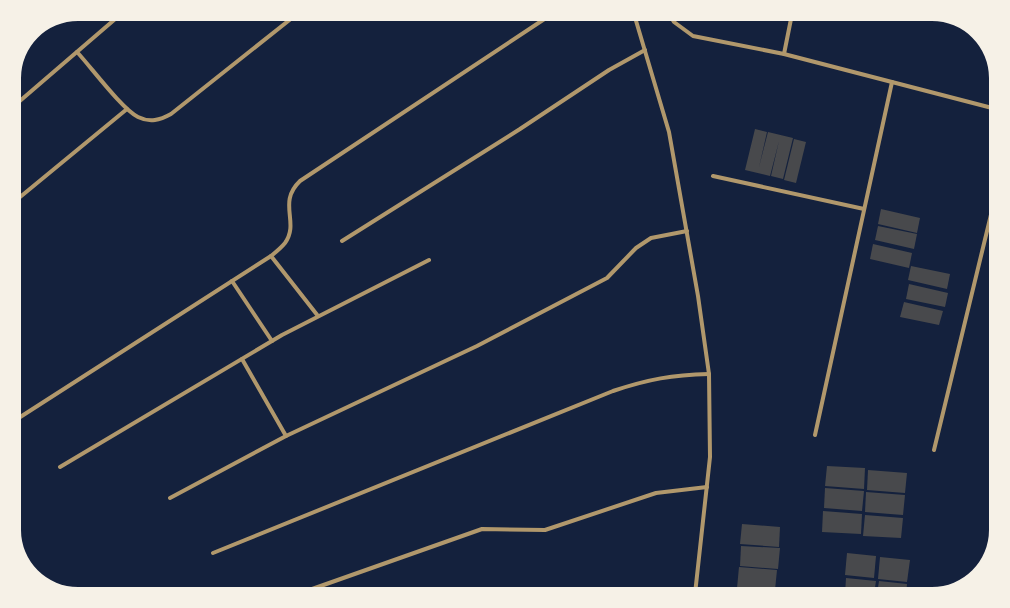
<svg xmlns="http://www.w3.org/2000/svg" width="1010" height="608" font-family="Rubik,sans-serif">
	<rect width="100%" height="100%" fill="#14213d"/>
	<g fill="#48494c">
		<path d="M 755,129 L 767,132 L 759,167 L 768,132 L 793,138 L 783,179 L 771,176 L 779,141 L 770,176 L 745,170 Z"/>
		<path d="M 794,139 L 806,142 L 796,183 L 784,180 Z"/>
		<path d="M 881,209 L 920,218 L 917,233 L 878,224 Z"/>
		<path d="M 878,226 L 917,234 L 914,249 L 875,240 Z"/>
		<path d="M 995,226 L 996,226 L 996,237 L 993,237 Z"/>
		<path d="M 873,244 L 912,253 L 909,268 L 870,259 Z"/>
		<path d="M 911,266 L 950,274 L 947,289 L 908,280 Z"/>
		<path d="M 909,284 L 948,293 L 945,307 L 906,299 Z"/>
		<path d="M 904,302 L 943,311 L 939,325 L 900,317 Z"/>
		<path d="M 827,466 L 865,468 L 864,489 L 825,486 Z"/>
		<path d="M 868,470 L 907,473 L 905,493 L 867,490 Z"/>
		<path d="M 825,488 L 864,491 L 862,511 L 824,508 Z"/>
		<path d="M 866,492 L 905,495 L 903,515 L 865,512 Z"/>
		<path d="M 823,511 L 862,514 L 861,534 L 822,532 Z"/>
		<path d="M 865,515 L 903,518 L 901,538 L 863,536 Z"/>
		<path d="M 742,524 L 780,527 L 779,547 L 740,544 Z"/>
		<path d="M 741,546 L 780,548 L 778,569 L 740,566 Z"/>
		<path d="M 847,553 L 876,556 L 874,578 L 845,575 Z"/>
		<path d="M 880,557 L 910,560 L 907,582 L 878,579 Z"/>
		<path d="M 739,567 L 777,570 L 775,590 L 737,588 Z"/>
		<path d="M 846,578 L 876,581 L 874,594 L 845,594 Z"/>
		<path d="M 879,581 L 907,584 L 906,594 L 877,594 Z"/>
	</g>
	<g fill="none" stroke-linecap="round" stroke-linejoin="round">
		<g stroke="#b1986c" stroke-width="4">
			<path d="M 634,14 L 669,132 L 698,296 L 709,374 L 710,457 L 695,594"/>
			<path d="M 669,14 L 674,22 L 693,36 L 784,54 L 996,109"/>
			<path d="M 77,52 C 91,67 122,109 138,117 C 150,123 160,120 171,114 L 297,14"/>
			<path d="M 784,54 L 792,14"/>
			<path d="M 14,106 L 121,14"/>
			<path d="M 713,176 L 864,209"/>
			<path d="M 14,202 L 127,109"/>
			<path d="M 342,241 L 520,129 L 609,70 L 645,50"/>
			<path d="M 271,256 L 318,316"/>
			<path d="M 232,281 L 272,341"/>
			<path d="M 242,359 L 286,436"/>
			<path d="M 14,421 L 271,256 C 276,252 281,248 285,243 C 300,222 277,203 300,181 L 552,14"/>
			<path d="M 815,435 L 892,82"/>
			<path d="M 934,450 L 996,194"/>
			<path d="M 60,467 L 282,335 L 429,260"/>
			<path d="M 170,498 L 286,436 L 477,346 L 607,278 L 636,248 L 651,238 L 687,231"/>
			<path d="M 213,553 L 613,391 C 649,379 672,375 709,374"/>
			<path d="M 298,594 L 482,529 L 545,530 L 656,493 L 707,487"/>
		</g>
	</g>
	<path d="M0 0H1010V608H0ZM78 21H932A57 57 0 0 1 989 78V530A57 57 0 0 1 932 587H78A57 57 0 0 1 21 530V78A57 57 0 0 1 78 21Z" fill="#f6f1e7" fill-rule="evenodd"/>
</svg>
